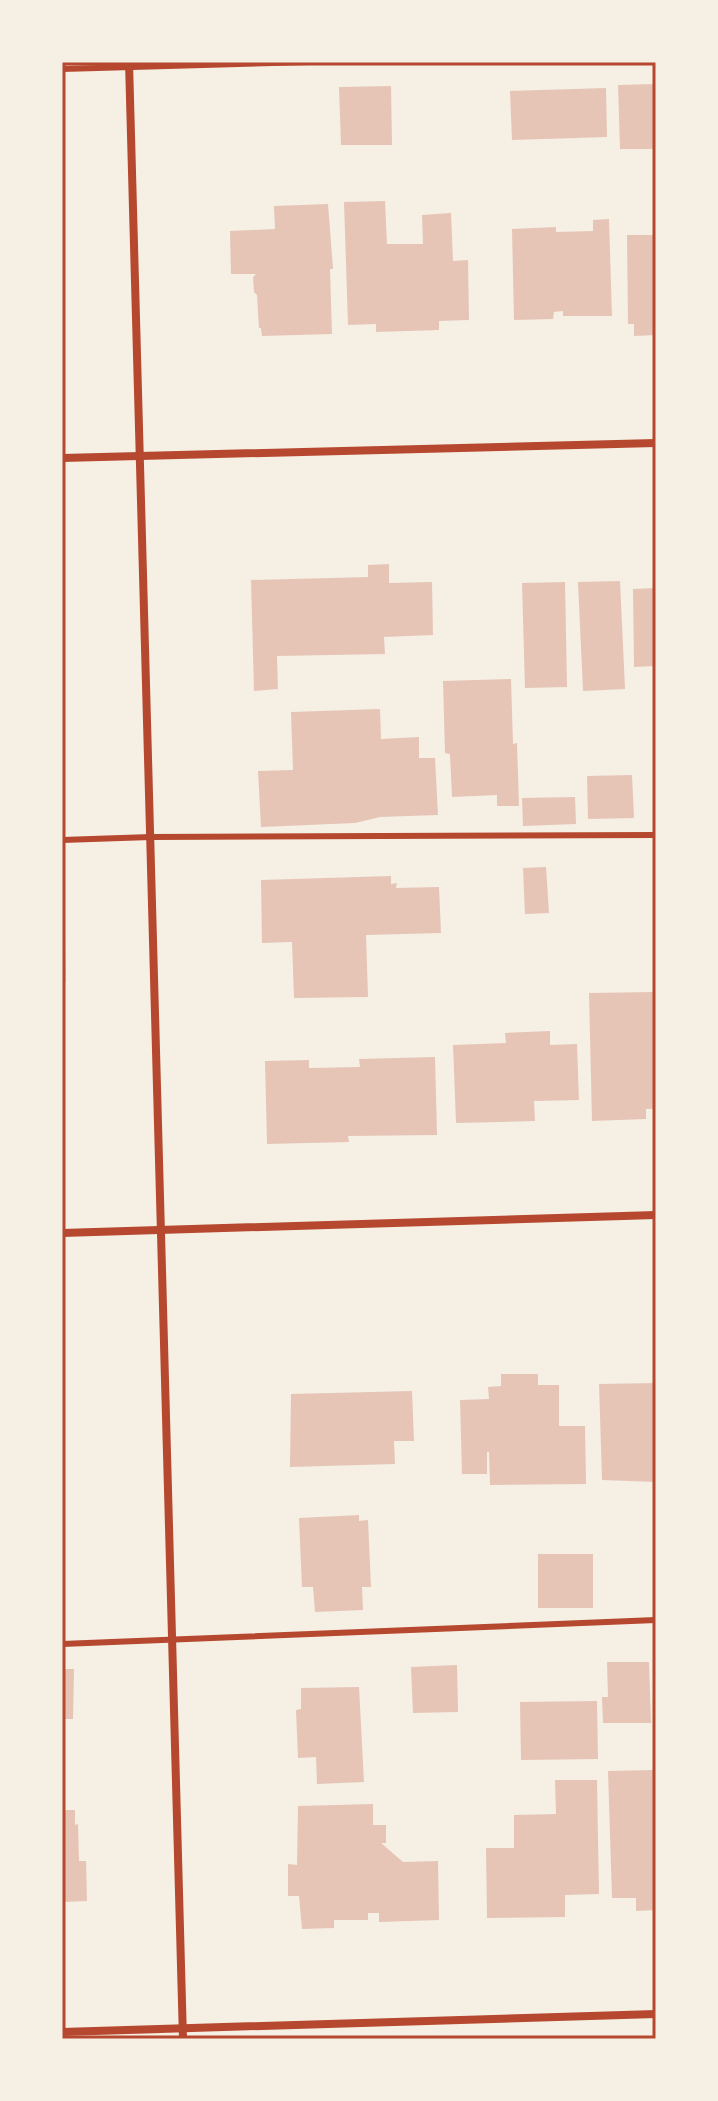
<svg xmlns="http://www.w3.org/2000/svg" width="718" height="2101" font-family="Barlow,sans-serif">
	<rect width="100%" height="100%" fill="#f6efe4"/>
	<g fill="#e6c5b7">
		<path d="M 656,84 L 656,149 L 620,149 L 618,85 Z"/>
		<path d="M 391,86 L 392,145 L 341,145 L 339,87 Z"/>
		<path d="M 606,88 L 607,137 L 512,140 L 510,91 Z"/>
		<path d="M 385,201 L 387,244 L 423,244 L 422,215 L 451,213 L 453,261 L 468,260 L 469,320 L 439,321 L 439,330 L 376,332 L 376,324 L 348,325 L 344,202 Z"/>
		<path d="M 328,204 L 333,269 L 330,269 L 332,334 L 262,336 L 261,328 L 259,328 L 257,295 L 254,292 L 253,277 L 256,274 L 231,274 L 230,231 L 275,229 L 274,206 Z"/>
		<path d="M 609,219 L 612,316 L 563,316 L 563,311 L 554,312 L 553,319 L 514,320 L 512,229 L 556,227 L 556,232 L 593,231 L 593,220 Z"/>
		<path d="M 627,235 L 656,235 L 656,335 L 634,336 L 634,324 L 628,324 Z"/>
		<path d="M 389,564 L 389,583 L 432,582 L 433,635 L 384,637 L 385,654 L 277,656 L 278,689 L 254,691 L 251,580 L 368,577 L 368,565 Z"/>
		<path d="M 620,581 L 625,689 L 583,691 L 578,582 Z"/>
		<path d="M 565,582 L 567,687 L 525,688 L 522,583 Z"/>
		<path d="M 656,588 L 656,666 L 634,667 L 633,589 Z"/>
		<path d="M 511,679 L 513,744 L 517,743 L 519,806 L 497,806 L 497,795 L 452,797 L 450,754 L 445,753 L 443,681 Z"/>
		<path d="M 380,709 L 381,739 L 419,737 L 419,758 L 435,758 L 438,815 L 380,817 L 355,823 L 261,827 L 258,771 L 293,770 L 291,712 Z"/>
		<path d="M 632,775 L 634,818 L 588,819 L 587,776 Z"/>
		<path d="M 575,797 L 576,824 L 523,826 L 522,798 Z"/>
		<path d="M 546,867 L 549,913 L 525,914 L 523,868 Z"/>
		<path d="M 391,876 L 391,884 L 397,883 L 396,888 L 439,887 L 441,933 L 366,935 L 368,997 L 294,998 L 292,942 L 262,943 L 261,880 Z"/>
		<path d="M 62,940 L 65,940 L 66,982 L 62,982 Z"/>
		<path d="M 654,992 L 656,1109 L 646,1109 L 646,1119 L 592,1121 L 589,993 Z"/>
		<path d="M 550,1031 L 550,1045 L 577,1044 L 579,1100 L 534,1101 L 535,1121 L 456,1123 L 453,1045 L 506,1043 L 505,1033 Z"/>
		<path d="M 435,1057 L 437,1135 L 348,1136 L 349,1142 L 267,1144 L 265,1061 L 309,1060 L 309,1068 L 360,1067 L 359,1059 Z"/>
		<path d="M 501,1374 L 538,1374 L 538,1385 L 559,1385 L 559,1426 L 585,1426 L 586,1484 L 490,1485 L 489,1452 L 487,1452 L 487,1474 L 462,1474 L 460,1400 L 489,1399 L 488,1387 L 501,1386 Z"/>
		<path d="M 656,1383 L 656,1482 L 602,1480 L 599,1384 Z"/>
		<path d="M 412,1391 L 414,1441 L 394,1441 L 395,1464 L 290,1467 L 291,1394 Z"/>
		<path d="M 359,1515 L 359,1521 L 368,1520 L 371,1587 L 362,1587 L 363,1610 L 315,1612 L 313,1587 L 302,1587 L 299,1518 Z"/>
		<rect x="538" y="1554" width="55" height="54"/>
		<path d="M 607,1662 L 649,1662 L 651,1723 L 603,1723 L 602,1697 L 608,1697 Z"/>
		<path d="M 457,1665 L 458,1712 L 413,1713 L 411,1667 Z"/>
		<path d="M 62,1669 L 74,1669 L 73,1719 L 62,1719 Z"/>
		<path d="M 359,1687 L 364,1782 L 317,1784 L 316,1757 L 298,1758 L 296,1710 L 301,1709 L 301,1688 Z"/>
		<path d="M 597,1701 L 598,1759 L 521,1760 L 520,1702 Z"/>
		<path d="M 654,1770 L 656,1910 L 636,1911 L 636,1898 L 612,1898 L 608,1771 Z"/>
		<path d="M 555,1780 L 597,1780 L 599,1894 L 565,1895 L 565,1917 L 487,1918 L 486,1848 L 514,1848 L 514,1815 L 556,1814 Z"/>
		<path d="M 373,1804 L 373,1825 L 386,1825 L 386,1843 L 381,1843 L 403,1862 L 438,1861 L 439,1920 L 379,1922 L 379,1913 L 368,1913 L 368,1920 L 334,1920 L 334,1928 L 302,1929 L 299,1896 L 288,1896 L 288,1864 L 297,1865 L 298,1806 Z"/>
		<path d="M 62,1810 L 75,1810 L 75,1825 L 78,1824 L 79,1861 L 86,1861 L 87,1901 L 62,1902 Z"/>
	</g>
	<g fill="none" stroke-linecap="round" stroke-linejoin="round">
		<g stroke="#b5482f" stroke-width="6">
			<path d="M 62,69 L 310,62"/>
			<path d="M 62,840 L 151,837 L 656,835"/>
			<path d="M 62,1644 L 656,1620"/>
		</g>
		<g stroke="#b5482f" stroke-width="8">
			<path d="M 129,62 L 183,2039"/>
			<path d="M 62,458 L 656,443"/>
			<path d="M 62,1233 L 656,1215"/>
			<path d="M 62,2032 L 656,2014"/>
		</g>
	</g>
	<rect width="718" height="2101" fill="none" stroke="#f6efe4" stroke-width="128"/>
	<rect x="64" y="64" width="590" height="1973" fill="none" stroke="#b5482f" stroke-width="3"/>
</svg>
